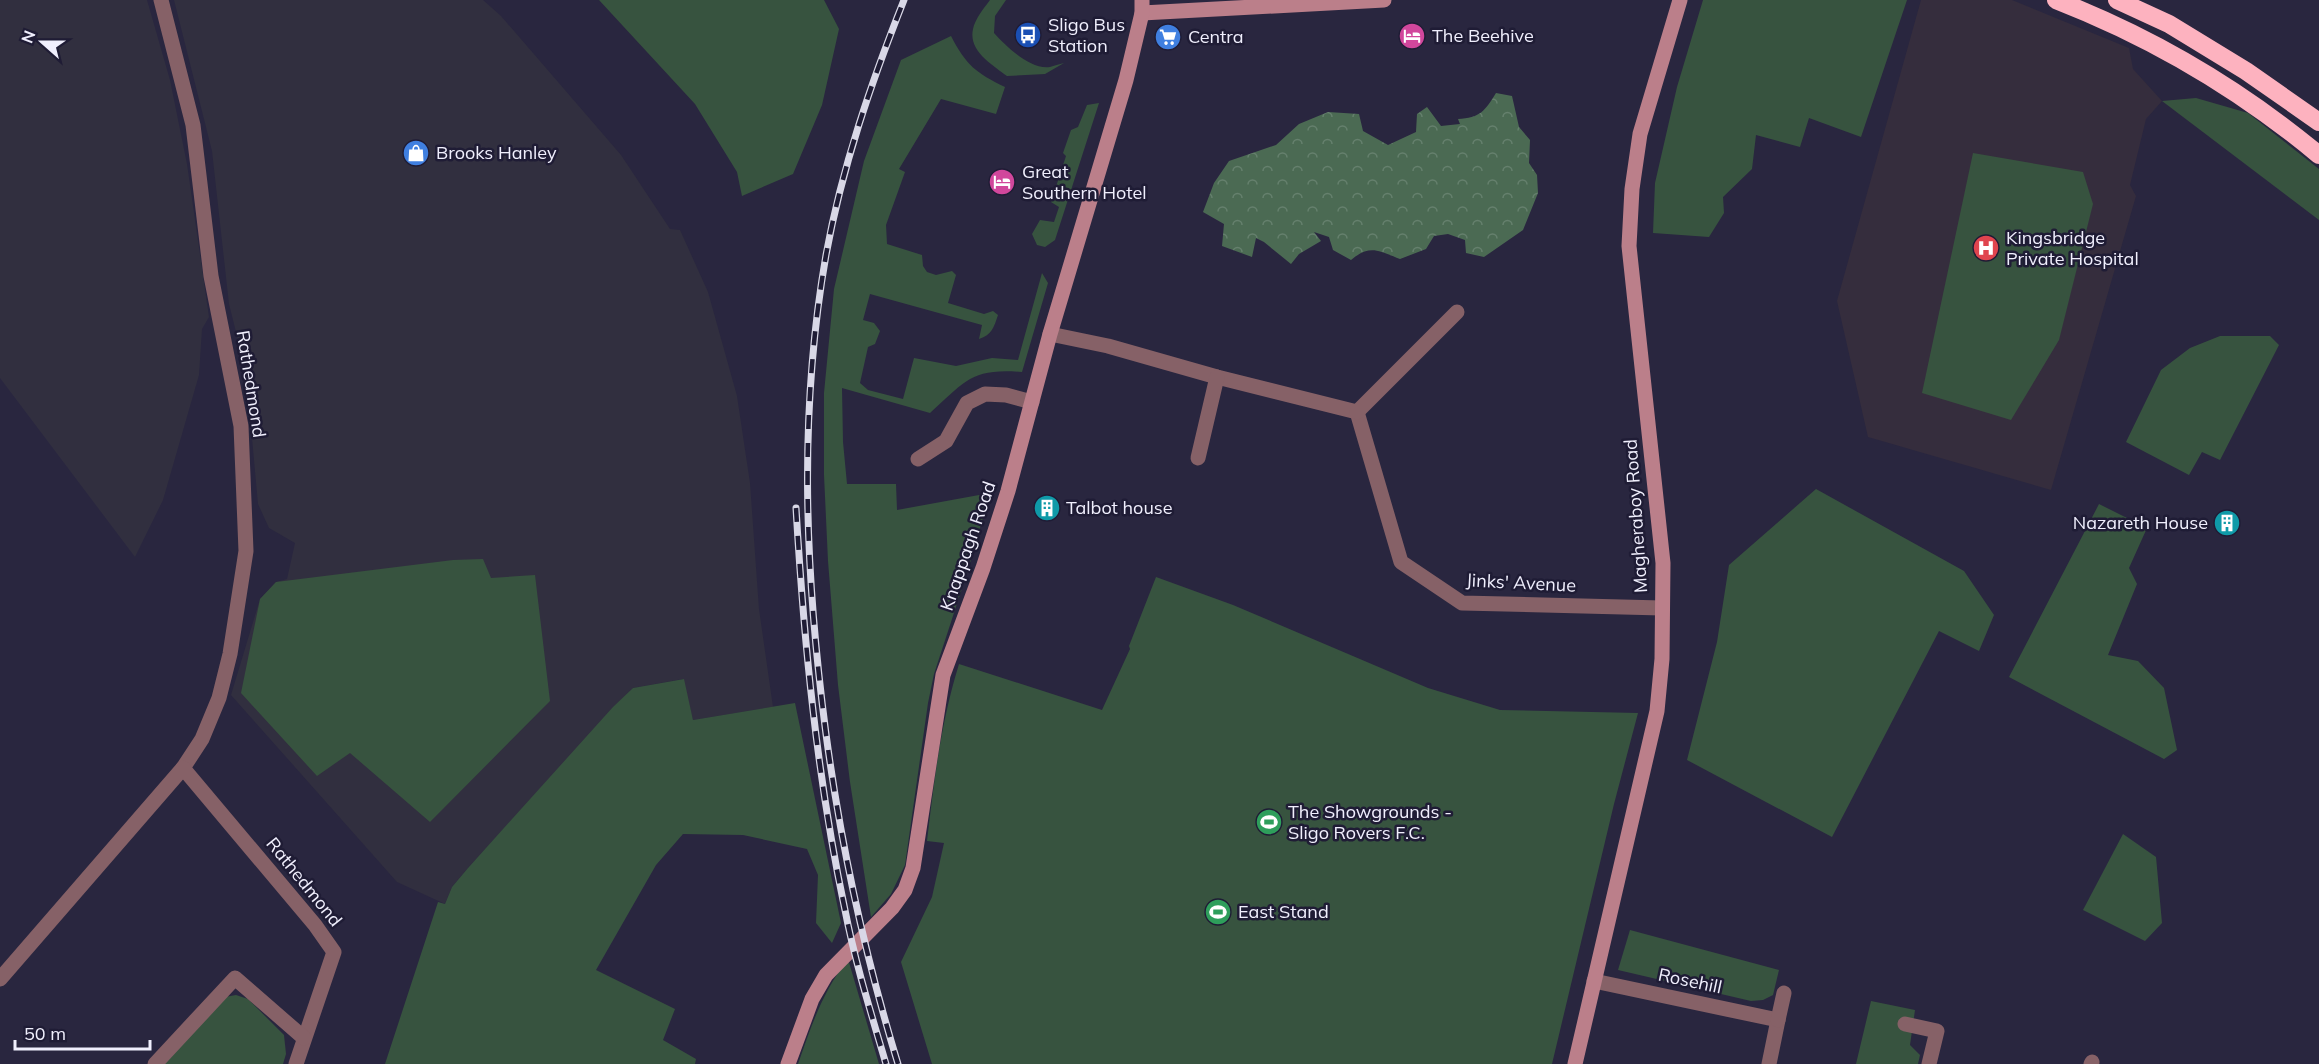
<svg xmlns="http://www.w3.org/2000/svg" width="2319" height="1064" font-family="Mulish,sans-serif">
	<defs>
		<pattern id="forest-crowns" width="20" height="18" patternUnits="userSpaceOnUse" patternTransform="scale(1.5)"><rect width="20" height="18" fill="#4b6a53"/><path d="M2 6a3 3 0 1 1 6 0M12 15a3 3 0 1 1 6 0" fill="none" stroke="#65806d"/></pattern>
	</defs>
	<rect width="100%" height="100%" fill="#29263f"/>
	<g fill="#312f3f">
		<path d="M 0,0 L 147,0 L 170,80 L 187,164 L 209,317 L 202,329 L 199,375 L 163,500 L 135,557 L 0,378 Z"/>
		<path d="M 174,0 L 483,0 L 501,16 L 621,155 L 670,229 L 680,230 L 708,292 L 737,396 L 750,483 L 759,609 L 773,707 L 693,720 L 683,679 L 633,688 L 468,868 L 452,887 L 445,904 L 397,882 L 231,695 L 260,599 L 276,582 L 287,579 L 295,543 L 269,528 L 258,504 L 246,372 L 229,304 L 212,151 Z"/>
	</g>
	<path fill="#352d3d" d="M 1921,0 L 2012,0 L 2129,48 L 2133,69 L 2162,101 L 2146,119 L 2130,185 L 2136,196 L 2051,490 L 1868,437 L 1837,301 Z"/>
	<g fill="#37533f">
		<path d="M 599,0 L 824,0 L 839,29 L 822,105 L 793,174 L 742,196 L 737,172 L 695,104 Z"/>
		<path d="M 990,0 L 1006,0 L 995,16 L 994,33 C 1006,46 1030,70 1050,67 C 1054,66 1059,64 1064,63 L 1045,74 L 1007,76 C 993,65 968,51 973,29 C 975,19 984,8 990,0 Z"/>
		<path d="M 1703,0 L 1907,0 L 1861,137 L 1809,118 L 1800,147 L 1756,135 L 1752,169 L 1723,197 L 1724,213 L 1709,237 L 1653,233 L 1655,183 L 1677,87 Z"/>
		<path d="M 951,36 C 966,65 976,73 1005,87 L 996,114 L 941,99 L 899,169 L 905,172 L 886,225 L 887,244 L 922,255 L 923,266 L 927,272 L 936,275 L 952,271 L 956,275 L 948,303 L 984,314 L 993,311 L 998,315 C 994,327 992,335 979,339 L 982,325 L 870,294 L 863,320 L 874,323 L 880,331 L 875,344 L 868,347 L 860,383 L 868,390 L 903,399 L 914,358 L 956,366 L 992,358 L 1018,360 L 1042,273 L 1048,283 L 1022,372 C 971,368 966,381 930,413 L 842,388 L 843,442 L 847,484 L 896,484 L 897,510 L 990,493 L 968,570 L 934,674 L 928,703 L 905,865 L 891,894 L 871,917 L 850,782 L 838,685 L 828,561 L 824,475 L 824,393 L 834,289 L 864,161 L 901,60 Z"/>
		<path d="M 2196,98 L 2248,113 L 2319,169 L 2319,220 L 2162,101 Z"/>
		<path d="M 1099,103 L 1055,240 L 1045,247 L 1037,245 L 1032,234 L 1040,220 L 1054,222 L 1059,207 L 1051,202 L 1066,156 L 1063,153 L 1071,130 L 1078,127 L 1087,105 Z"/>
		<path d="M 1973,153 L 2083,172 L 2093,204 L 2059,340 L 2011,420 L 1922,393 Z"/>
		<path d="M 2220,336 L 2270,336 L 2279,345 L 2220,460 L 2202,452 L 2189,475 L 2126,442 L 2161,370 L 2190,348 Z"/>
		<path d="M 1816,489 L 1964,571 L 1994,615 L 1979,651 L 1939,631 L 1832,837 L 1687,760 L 1717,642 L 1729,565 Z"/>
		<path d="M 2099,504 L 2147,528 L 2129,568 L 2137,584 L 2108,655 L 2138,661 L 2164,688 L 2177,750 L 2164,759 L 2009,677 Z"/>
		<path d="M 483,559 L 491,578 L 535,575 L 550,701 L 430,822 L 350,753 L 317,776 L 241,693 L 260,599 L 276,582 L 453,560 Z"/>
		<path d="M 1156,577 L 1233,605 L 1428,688 L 1500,710 L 1638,713 L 1614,804 L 1552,1064 L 932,1064 L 901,962 L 932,897 L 944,843 L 927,841 C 934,781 941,722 959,664 L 1102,710 L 1130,649 L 1129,646 Z"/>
		<path d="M 684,679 L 693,720 L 795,703 L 841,923 L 832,943 L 816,923 L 818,875 L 807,849 L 743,835 L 683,834 L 656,865 L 596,970 L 675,1009 L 663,1040 L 696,1059 L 695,1064 L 385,1064 L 438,902 L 445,904 L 452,887 L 468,868 L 613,707 L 633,688 Z"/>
		<path d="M 2123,834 L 2156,857 L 2162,923 L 2145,941 L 2083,910 Z"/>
		<path d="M 1630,930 L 1779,970 L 1773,995 L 1763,1000 L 1751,1001 L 1618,970 Z"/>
		<path d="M 848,959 L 879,1064 L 798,1064 C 812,1024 822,993 848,959 Z"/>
		<path d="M 236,995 L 248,999 L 284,1035 L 286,1054 L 283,1064 L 164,1064 L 225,997 Z"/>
		<path d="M 1871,1001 L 1915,1010 L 1910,1045 L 1920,1055 L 1918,1064 L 1856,1064 Z"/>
	</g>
	<path fill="url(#forest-crowns)" d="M 1496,93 L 1512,96 L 1519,127 L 1530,140 L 1529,163 L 1537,175 L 1538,193 L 1523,230 L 1484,257 L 1466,253 L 1465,240 L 1448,234 L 1434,236 L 1426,249 L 1400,259 C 1379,251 1370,244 1351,260 L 1333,250 L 1329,237 L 1314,232 L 1321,241 L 1299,254 L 1291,264 L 1264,242 L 1256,238 L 1252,257 L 1222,246 L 1224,224 L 1203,212 L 1214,183 L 1229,161 L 1276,145 L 1299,124 L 1328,112 L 1359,114 L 1363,131 L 1388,145 L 1416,132 L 1417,114 L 1427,107 L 1441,126 L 1460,124 L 1458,119 C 1480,118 1485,111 1496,93 Z"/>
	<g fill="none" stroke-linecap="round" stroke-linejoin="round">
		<g stroke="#866167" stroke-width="15">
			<path d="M 161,0 L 193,125 L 211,276 L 241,426 L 246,551 L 230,654 L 219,698 L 202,739 L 183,768"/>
			<path d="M 1050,334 L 1108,346 L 1217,377 L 1357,412 L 1401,562 L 1462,603 L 1662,608"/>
			<path d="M 1357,412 L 1457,312"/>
			<path d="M 1198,458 L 1217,377"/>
			<path d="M 918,459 L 946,441 L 967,403 L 985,394 L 1006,395 L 1032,402"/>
			<path d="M 0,979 L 183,768 L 315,925 L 334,952 L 296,1064"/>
			<path d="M 1594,981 L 1778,1020 L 1769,1064"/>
			<path d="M 1778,1020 L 1784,993"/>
			<path d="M 1905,1024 L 1937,1031 L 1929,1064"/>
			<path d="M 155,1064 L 235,978 L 304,1038"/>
			<path d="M 2091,1064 L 2092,1062"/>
		</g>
		<g stroke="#bb7f8a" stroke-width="15">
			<path d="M 1142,13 L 1384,0"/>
			<path d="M 788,1064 L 812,999 L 826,975 L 892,908 L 905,890 L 913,868 L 943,675 L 983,568 L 1008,491 L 1050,334 L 1126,80 L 1142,13 L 1142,0"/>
			<path d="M 1575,1064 L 1657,711 L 1662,659 L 1663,563 L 1629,246 L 1632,189 L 1640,134 L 1680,0"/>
		</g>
		<g stroke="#fdb2bf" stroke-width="18">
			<path d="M 2056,0 C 2151,37 2241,90 2319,155"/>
			<path d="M 2117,0 L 2169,24 L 2246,71 L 2319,122"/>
		</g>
		<defs>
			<g id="rail">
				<path d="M 796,508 C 804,643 817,778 845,910 C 855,962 871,1013 886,1064"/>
				<path d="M 898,1064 C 865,956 841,846 826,734 C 805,574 798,415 826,255 C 842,167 871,83 904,0"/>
			</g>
		</defs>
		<use href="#rail" stroke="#d9d8e7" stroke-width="7"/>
		<use href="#rail" stroke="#1f1c35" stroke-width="4.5" stroke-dasharray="14" stroke-linecap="butt"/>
	</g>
	<defs>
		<symbol id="bus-disc" viewBox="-11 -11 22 22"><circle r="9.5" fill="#1a4fb4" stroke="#1f1c35"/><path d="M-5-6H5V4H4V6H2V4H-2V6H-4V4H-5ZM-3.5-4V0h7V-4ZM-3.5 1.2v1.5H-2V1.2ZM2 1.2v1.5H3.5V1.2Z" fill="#fff"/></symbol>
		<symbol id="hotel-disc" viewBox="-11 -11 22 22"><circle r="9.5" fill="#d1479c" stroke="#1f1c35"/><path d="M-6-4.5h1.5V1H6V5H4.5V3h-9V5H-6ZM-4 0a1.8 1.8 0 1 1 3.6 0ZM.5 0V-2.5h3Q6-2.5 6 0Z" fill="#fff"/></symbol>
		<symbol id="supermarket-disc" viewBox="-11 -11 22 22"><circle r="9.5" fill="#3f7fe0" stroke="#1f1c35"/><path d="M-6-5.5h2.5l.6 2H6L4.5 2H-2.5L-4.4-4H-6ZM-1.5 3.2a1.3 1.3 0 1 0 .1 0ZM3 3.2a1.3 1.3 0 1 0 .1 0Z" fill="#fff"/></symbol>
		<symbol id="shop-disc" viewBox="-11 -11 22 22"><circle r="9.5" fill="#3f7fe0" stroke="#1f1c35"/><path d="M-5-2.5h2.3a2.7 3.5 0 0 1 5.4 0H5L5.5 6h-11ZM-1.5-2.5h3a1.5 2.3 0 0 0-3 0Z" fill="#fff"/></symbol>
		<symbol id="hospital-disc" viewBox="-11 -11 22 22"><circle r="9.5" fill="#e0444e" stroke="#1f1c35"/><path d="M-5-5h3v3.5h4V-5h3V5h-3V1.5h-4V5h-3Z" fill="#fff"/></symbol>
		<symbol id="building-disc" viewBox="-11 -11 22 22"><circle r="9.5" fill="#0f9aa8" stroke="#1f1c35"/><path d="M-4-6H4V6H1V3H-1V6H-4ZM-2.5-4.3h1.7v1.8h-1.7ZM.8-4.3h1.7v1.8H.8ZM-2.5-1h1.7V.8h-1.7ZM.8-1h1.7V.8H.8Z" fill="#fff"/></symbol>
		<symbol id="stadium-disc" viewBox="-11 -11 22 22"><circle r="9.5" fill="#2e9e5b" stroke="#1f1c35"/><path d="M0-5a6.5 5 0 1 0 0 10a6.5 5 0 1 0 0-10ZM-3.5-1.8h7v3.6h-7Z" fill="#fff"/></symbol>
	</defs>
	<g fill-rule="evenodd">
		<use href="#bus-disc" x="1013" y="20" width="30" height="30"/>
		<use href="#hotel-disc" x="1397" y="21" width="30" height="30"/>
		<use href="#supermarket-disc" x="1153" y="22" width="30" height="30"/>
		<use href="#shop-disc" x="401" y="138" width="30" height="30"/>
		<use href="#hotel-disc" x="987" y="167" width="30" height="30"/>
		<use href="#hospital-disc" x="1971" y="233" width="30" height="30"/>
		<use href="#building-disc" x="1032" y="493" width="30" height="30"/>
		<use href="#building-disc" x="2212" y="508" width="30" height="30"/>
		<use href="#stadium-disc" x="1254" y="807" width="30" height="30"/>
		<use href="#stadium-disc" x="1203" y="897" width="30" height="30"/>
	</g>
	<g text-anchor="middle" stroke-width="5" stroke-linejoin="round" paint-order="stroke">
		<g font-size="18" fill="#f0effd" stroke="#1f1c35" text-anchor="start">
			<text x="1048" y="31">Sligo Bus<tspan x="1048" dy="21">Station</tspan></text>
			<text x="1432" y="42">The Beehive</text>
			<text x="1188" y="43">Centra</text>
			<text x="436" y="159">Brooks Hanley</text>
			<text x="1022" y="178">Great<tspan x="1022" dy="21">Southern Hotel</tspan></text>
			<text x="2006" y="244">Kingsbridge<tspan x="2006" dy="21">Private Hospital</tspan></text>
			<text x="1066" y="514">Talbot house</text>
			<text x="2208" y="529" text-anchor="end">Nazareth House</text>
			<text x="1288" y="818">The Showgrounds -<tspan x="1288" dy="21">Sligo Rovers F.C.</tspan></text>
			<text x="1238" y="918">East Stand</text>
		</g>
		<g font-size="18" fill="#f0effd" stroke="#1f1c35">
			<text transform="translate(251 384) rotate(81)" y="6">Rathedmond</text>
			<text transform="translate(1636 516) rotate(-94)" y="6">Magheraboy Road</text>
			<text transform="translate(968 546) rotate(-71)" y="6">Knappagh Road</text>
			<text transform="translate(1521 583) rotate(3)" y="6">Jinks' Avenue</text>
			<text transform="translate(304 882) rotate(51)" y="6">Rathedmond</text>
			<text transform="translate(1690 981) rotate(12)" y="6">Rosehill</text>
		</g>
	</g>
	<g transform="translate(42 42) rotate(291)" stroke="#1f1c35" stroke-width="4.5" paint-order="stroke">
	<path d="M0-4.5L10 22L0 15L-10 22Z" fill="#f0effd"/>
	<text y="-9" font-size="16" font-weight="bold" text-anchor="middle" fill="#f0effd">N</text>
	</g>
	<path d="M15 1040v9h135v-9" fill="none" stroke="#f0effd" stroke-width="3"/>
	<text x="24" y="1040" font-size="18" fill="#f0effd" stroke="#1f1c35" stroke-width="4.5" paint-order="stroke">50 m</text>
</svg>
